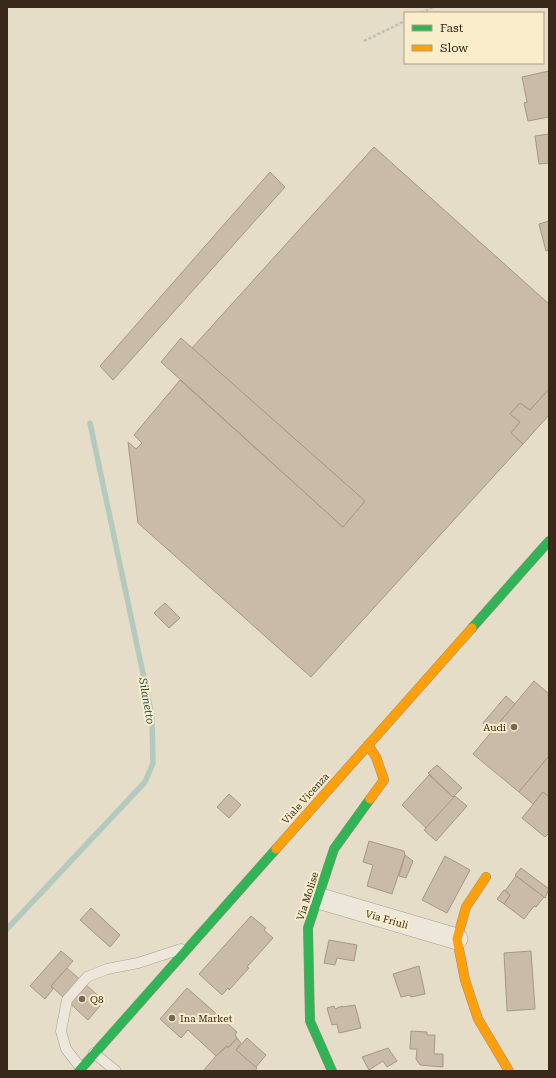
<svg xmlns="http://www.w3.org/2000/svg" width="556" height="1078" font-family="'Roboto Serif',serif">
	<rect width="100%" height="100%" fill="#e5ddc8"/>
	<g fill="none" stroke-linecap="round" stroke-linejoin="round">
		<path stroke="#b4cabe" stroke-width="5.5" d="M 7,929 L 145,782 L 153,763 L 152,716 L 90,423"/>
	</g>
	<g fill="#cabaa8" stroke="#a59888">
		<path d="M 549,71 L 549,117 L 528,121 L 524,103 L 527,102 L 522,77 Z"/>
		<path d="M 549,134 L 549,163 L 539,164 L 535,136 Z"/>
		<path d="M 374,147 L 549,304 L 549,389 L 530,410 L 520,403 L 510,414 L 520,422 L 511,433 L 523,444 L 311,677 L 138,523 L 128,442 L 136,449 L 142,443 L 134,435 L 180,380 L 343,527 L 365,501 L 192,348 Z"/>
		<path d="M 270,172 L 285,187 L 113,380 L 100,366 Z"/>
		<path d="M 549,221 L 549,250 L 546,251 L 539,224 Z"/>
		<path d="M 181,338 L 365,501 L 343,527 L 161,362 Z"/>
		<path d="M 549,389 L 549,415 L 523,444 L 511,433 L 520,422 L 510,414 L 520,403 L 530,410 Z"/>
		<path d="M 165,603 L 180,618 L 169,628 L 154,613 Z"/>
		<path d="M 534,681 L 549,694 L 549,756 L 519,792 L 473,754 Z"/>
		<path d="M 506,696 L 515,704 L 492,731 L 483,723 Z"/>
		<path d="M 549,756 L 549,797 L 543,792 L 533,804 L 519,792 Z"/>
		<path d="M 437,765 L 462,788 L 453,797 L 428,773 Z"/>
		<path d="M 429,775 L 454,798 L 426,828 L 402,805 Z"/>
		<path d="M 543,792 L 549,797 L 549,833 L 545,837 L 522,818 Z"/>
		<path d="M 229,794 L 241,805 L 229,818 L 217,807 Z"/>
		<path d="M 455,796 L 467,806 L 436,841 L 424,830 Z"/>
		<path d="M 369,841 L 404,851 L 405,855 L 392,894 L 367,886 L 373,865 L 363,862 Z"/>
		<path d="M 405,855 L 413,861 L 406,878 L 399,876 Z"/>
		<path d="M 445,856 L 470,870 L 447,913 L 422,900 Z"/>
		<path d="M 521,868 L 549,889 L 545,898 L 515,875 Z"/>
		<path d="M 516,876 L 544,897 L 536,907 L 534,906 L 524,919 L 504,904 L 510,895 L 505,891 Z"/>
		<path d="M 504,890 L 510,895 L 504,904 L 497,899 Z"/>
		<path d="M 91,908 L 120,935 L 110,947 L 80,920 Z"/>
		<path d="M 251,916 L 266,928 L 264,930 L 273,938 L 247,967 L 249,968 L 229,990 L 228,988 L 222,995 L 199,974 Z"/>
		<path d="M 329,940 L 357,945 L 354,961 L 337,958 L 335,965 L 324,963 Z"/>
		<path d="M 61,951 L 73,961 L 51,986 L 53,989 L 45,999 L 30,986 Z"/>
		<path d="M 531,951 L 535,1009 L 507,1011 L 504,953 Z"/>
		<path d="M 419,966 L 425,994 L 411,997 L 410,995 L 401,997 L 393,974 Z"/>
		<path d="M 67,968 L 104,1001 L 88,1020 L 51,986 Z"/>
		<path d="M 187,988 L 237,1032 L 235,1035 L 237,1038 L 228,1048 L 227,1046 L 216,1056 L 188,1030 L 181,1038 L 160,1019 Z"/>
		<path d="M 355,1005 L 361,1028 L 339,1033 L 337,1024 L 332,1025 L 327,1008 L 334,1006 L 335,1009 L 342,1006 L 342,1007 Z"/>
		<path d="M 411,1031 L 427,1032 L 427,1035 L 435,1035 L 434,1054 L 443,1054 L 443,1067 L 420,1065 L 416,1059 L 417,1049 L 410,1049 Z"/>
		<path d="M 237,1038 L 241,1043 L 236,1050 L 256,1067 L 257,1068 L 255,1071 L 203,1071 L 216,1056 L 227,1046 L 228,1048 Z"/>
		<path d="M 247,1038 L 266,1055 L 256,1067 L 236,1050 Z"/>
		<path d="M 388,1048 L 397,1061 L 387,1067 L 383,1061 L 369,1070 L 362,1057 Z"/>
	</g>
	<g fill="none" stroke-linecap="round" stroke-linejoin="round">
		<defs>
			<g id="lane">
				<path d="M 94,1053 L 116,1071"/>
				<path d="M 81,1068 L 66,1049 L 61,1031 L 67,1000 L 87,977 L 107,969 L 138,963 L 181,949"/>
			</g>
			<path id="street" d="M 318,898 L 457,939"/>
			<g id="fast">
				<path d="M 472,628 L 549,541"/>
				<path d="M 79,1071 L 276,849"/>
				<path d="M 332,1071 L 310,1021 L 308,928 L 334,849 L 370,799"/>
			</g>
			<g id="slow">
				<path d="M 368,745 L 376,757 L 384,780 L 370,799"/>
				<path d="M 276,849 L 472,628"/>
				<path d="M 486,877 L 466,907 L 457,939 L 465,980 L 478,1019 L 509,1071"/>
			</g>
		</defs>
		<use href="#lane" stroke="#a9a192" stroke-width="11"/>
		<use href="#street" stroke="#a9a192" stroke-width="22"/>
		<use href="#fast" stroke="#999182" stroke-width="10"/>
		<use href="#slow" stroke="#999182" stroke-width="10"/>
		<g stroke="#c4beb1" stroke-width="2.5" stroke-dasharray="3 2" stroke-linecap="butt">
			<path d="M 421,13 L 433,7"/>
			<path d="M 364,41 L 405,21"/>
		</g>
		<use href="#lane" stroke="#ece7da" stroke-width="10"/>
		<use href="#street" stroke="#ece7da" stroke-width="21"/>
		<use href="#fast" stroke="#30b455" stroke-width="9"/>
		<use href="#slow" stroke="#ff9f0a" stroke-width="9"/>
	</g>
	<g fill="#756857" stroke="#f9edcb" stroke-width="1.5">
		<circle cx="514" cy="727" r="4"/>
		<circle cx="82" cy="999" r="4"/>
		<circle cx="172" cy="1018" r="4"/>
	</g>
	<g text-anchor="middle" stroke-width="4" stroke-linejoin="round" paint-order="stroke">
		<g font-size="10" fill="#38291a" stroke="#f9edcb" text-anchor="start">
			<text x="506" y="731" text-anchor="end">Audi</text>
			<text x="90" y="1003">Q8</text>
			<text x="180" y="1022">Ina Market</text>
		</g>
		<g font-size="10" fill="#38291a" stroke="#f9edcb">
			<text transform="translate(305 798) rotate(-48)" y="4">Viale Vicenza</text>
			<text transform="translate(307 896) rotate(-72)" y="4">Via Molise</text>
			<text transform="translate(387 919) rotate(16)" y="4">Via Friuli</text>
		</g>
		<g font-size="11" font-style="italic" fill="#275957" stroke="#f9edcb">
			<text transform="translate(147 701) rotate(80)" y="4">Silanetto</text>
		</g>
	</g>
	<rect width="556" height="1078" fill="none" stroke="#38291a" stroke-width="16"/>
	<rect x="404" y="12" width="140" height="52" fill="#f9edcb" stroke="#ac9f84"/>
	<rect x="412" y="25" width="20" height="6" fill="#30b455" stroke="#ac9f84"/>
	<text x="440" y="32" font-size="12" fill="#38291a">Fast</text>
	<rect x="412" y="45" width="20" height="6" fill="#ff9f0a" stroke="#ac9f84"/>
	<text x="440" y="52" font-size="12" fill="#38291a">Slow</text>
</svg>
